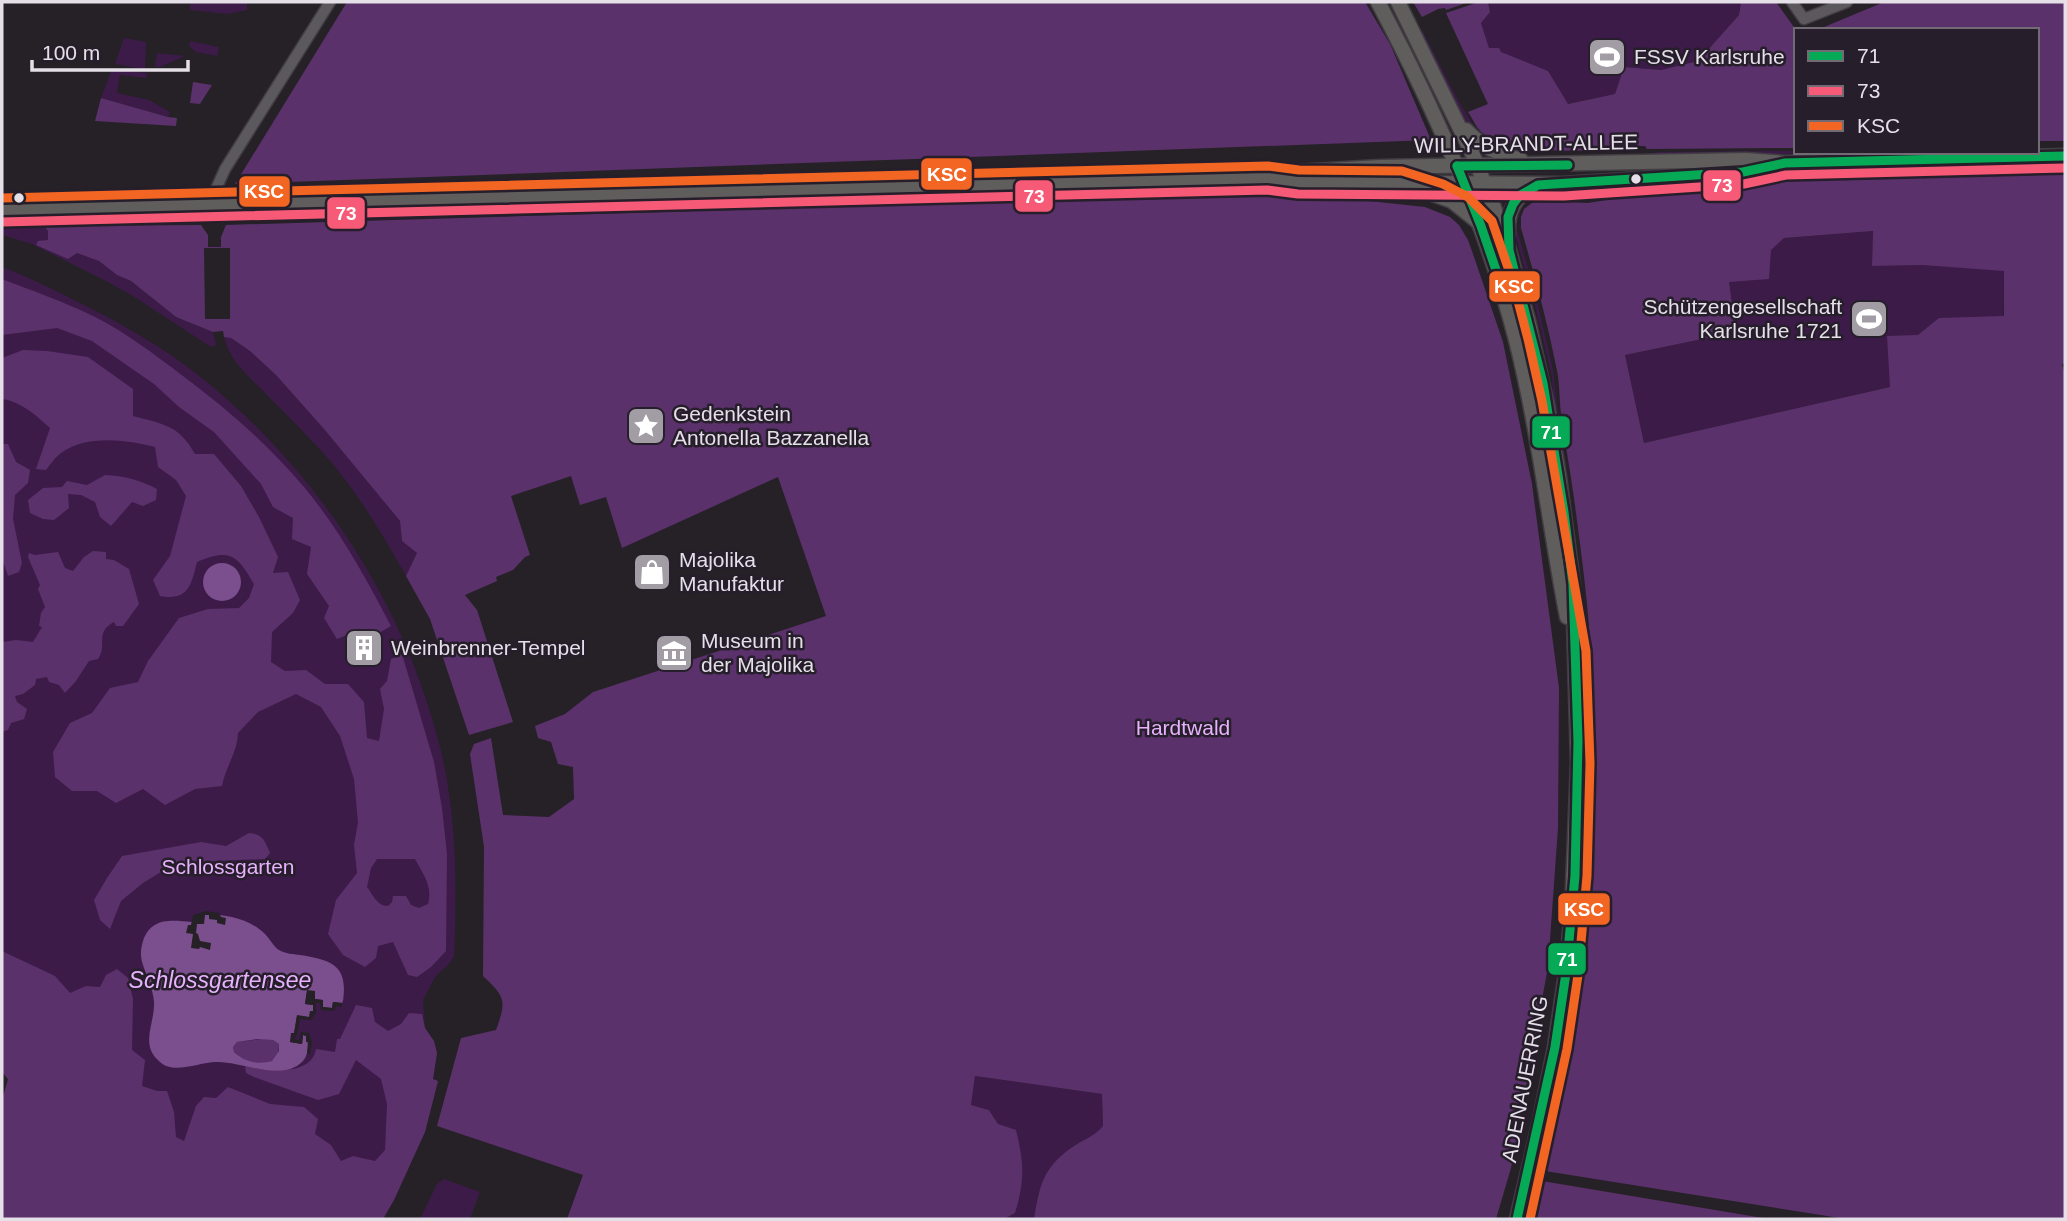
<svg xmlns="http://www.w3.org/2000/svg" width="2067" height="1221" font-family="Arial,sans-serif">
	<rect width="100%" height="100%" fill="#252127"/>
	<g fill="#3c1b49">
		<path d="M 190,2 L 247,2 L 247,10 L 227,14 L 190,10 Z"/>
		<path d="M 1488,2 L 1741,2 L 1739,15 L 1698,61 L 1661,70 L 1624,67 L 1615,94 L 1567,104 L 1548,71 L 1489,48 L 1481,23 L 1490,12 Z"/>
		<path d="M 1422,30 L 1459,102 L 1479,135 C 1455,114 1437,65 1422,36 Z"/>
		<path d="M 124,38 L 146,42 L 145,69 L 115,64 Z"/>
		<path d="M 190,41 L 219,47 L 217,56 L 196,52 L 189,46 Z"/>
		<path d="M 157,53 L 185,56 L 160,67 L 155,67 Z"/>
		<path d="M 112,69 L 147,73 L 146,78 L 120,75 L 117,93 L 149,100 L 170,112 L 168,117 L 101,98 Z"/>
		<path d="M 1796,151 L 1836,152 L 1716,156 L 1656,154 L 1656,152 Z"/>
		<path d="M 1517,213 L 1517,229 L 1536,296 L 1553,370 L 1558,414 L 1566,465 L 1563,462 L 1554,411 L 1552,377 L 1534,301 L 1514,231 Z"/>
		<path d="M 44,226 L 48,231 L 48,241 L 36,245 L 51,250 L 77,253 L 99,261 L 117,275 L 131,281 L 176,317 L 213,332 L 216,345 L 211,347 L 133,296 L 106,281 L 32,244 L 2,235 L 2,229 Z"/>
		<path d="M 1873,231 L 1872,266 L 1922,265 L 2004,270 L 2003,361 L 1644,443 L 1625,355 L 1736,332 L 1729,282 L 1784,238 Z"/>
		<path d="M 2,267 C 23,275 44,285 64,295 C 115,320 165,347 208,383 C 321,476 404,604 440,747 C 457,815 457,887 454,957 L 448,965 L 435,977 L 423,1000 L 425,1028 L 434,1041 L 437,1053 L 433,1080 L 438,1081 L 425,1132 L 394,1200 L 383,1219 L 304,1219 L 2,1031 Z"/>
		<path d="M 224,337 L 231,338 L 250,351 L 276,375 L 324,429 L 400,521 L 402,541 L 417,553 L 406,576 C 384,537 361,498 332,463 C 312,440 290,418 269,397 C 250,377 231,364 224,337 Z"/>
		<path d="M 975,1076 L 1102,1094 L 1103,1126 L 1096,1135 L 1073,1146 L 1038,1194 L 1034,1219 L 1004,1219 L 1015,1213 L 998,1124 L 989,1110 L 971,1105 Z"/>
		<path d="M 444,1179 L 480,1192 L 470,1219 L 420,1219 L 437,1184 Z"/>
	</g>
	<g fill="#5b316b" fill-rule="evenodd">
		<path d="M 347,2 L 1365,2 L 1390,44 L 1431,140 L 235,184 Z"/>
		<path d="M 1413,2 L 1469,2 L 1446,10 L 1445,8 L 1438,9 L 1422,17 Z"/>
		<path d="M 1479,2 L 1488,2 L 1490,12 L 1481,23 L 1489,48 L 1499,48 L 1501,52 L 1548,71 L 1568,104 L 1615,94 L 1624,67 L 1661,70 L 1698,61 L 1739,15 L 1741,2 L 1776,2 L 1796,30 L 1796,148 L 1647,149 L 1645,146 L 1638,146 L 1636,149 C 1587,149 1529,158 1484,134 C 1477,130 1473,119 1468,112 L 1488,104 L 1446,13 Z"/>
		<path d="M 1884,2 L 2065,2 L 2065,141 L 2037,141 L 2037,30 L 1817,30 Z"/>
		<path d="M 193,82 L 212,85 L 200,104 L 190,103 Z"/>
		<path d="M 101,98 L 168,117 L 177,118 L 176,126 L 95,121 Z"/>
		<path d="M 2065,171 L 2065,363 L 2062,364 L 2065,374 L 2065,1219 L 1846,1219 L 1545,1171 C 1585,1004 1601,833 1591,661 C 1589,606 1581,552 1574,498 C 1570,470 1565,442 1561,414 C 1559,398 1560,382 1556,366 C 1547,320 1534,274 1521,228 L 1521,217 L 1524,209 L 1532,203 L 1539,201 L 1588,203 L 1724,181 ZM 1873,231 L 1872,266 L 1922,265 L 2004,271 L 2004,316 L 1939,318 L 1918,335 L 1887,336 L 1890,387 L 1644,443 L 1625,355 L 1736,332 L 1729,282 L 1769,279 L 1771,250 L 1784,238 Z"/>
		<path d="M 1295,193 L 1425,207 L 1450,217 L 1459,225 L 1468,240 L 1473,254 L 1503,342 L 1532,484 L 1559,688 L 1558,828 L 1548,967 L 1511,1168 L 1496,1219 L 1034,1219 C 1039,1187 1043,1168 1071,1148 C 1083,1139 1093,1138 1103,1126 L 1102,1094 L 975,1076 L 971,1105 L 989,1110 L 998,1124 L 1016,1130 C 1024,1163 1025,1180 1015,1213 L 1004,1219 L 567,1219 L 583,1175 L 437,1126 L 461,1038 L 496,1030 C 507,1000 505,997 483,976 L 484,847 L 470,754 L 474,744 L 491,738 L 503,815 L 549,817 L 574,799 L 573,767 L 558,764 L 551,742 L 538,738 L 535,726 L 565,714 L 593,692 L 826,616 L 778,477 L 622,548 L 606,497 L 580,505 L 571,476 L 511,496 L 530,555 L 525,557 L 513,570 L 496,577 L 497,581 L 465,595 L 477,610 L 513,722 L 469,735 L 430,619 L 406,576 L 417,553 L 402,541 L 400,521 L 324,429 L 276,375 L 250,351 L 231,338 L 224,337 L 223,331 L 213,332 L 176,317 L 131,281 L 117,275 L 99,261 L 77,253 L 68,259 L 36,245 L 38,241 L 48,240 L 48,231 L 44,226 L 201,225 L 208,235 L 208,247 L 221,247 L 221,237 L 226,225 ZM 204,248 L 230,248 L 230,319 L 205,319 Z"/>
		<path d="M 2,279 C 33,291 65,302 95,317 C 127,333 155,355 183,376 C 227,409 269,445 304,487 C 339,529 366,578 391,626 L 372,637 L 355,632 L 337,639 L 324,618 L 329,606 L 307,574 L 311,547 L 292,539 L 293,518 L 273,507 L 261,484 L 214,432 L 179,407 L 154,384 L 92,341 L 57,328 L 2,335 Z"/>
		<path d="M 23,350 L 47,351 L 88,357 L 133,389 L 133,416 C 163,424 179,425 195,454 L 214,454 L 241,486 L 259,517 L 278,557 L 273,573 L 288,572 L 300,600 L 293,613 L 272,632 L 271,662 L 285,671 L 306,670 L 325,684 L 348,684 L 364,702 L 367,738 L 379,741 L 384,709 L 380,689 L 387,681 L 391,659 L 402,654 L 434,762 L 442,808 L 447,854 L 446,951 L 431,967 L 417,977 L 408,975 L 393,942 L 378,946 L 376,958 L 365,967 L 343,955 L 328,934 L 336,900 L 357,873 L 354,845 L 358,822 L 354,779 L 340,736 L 321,707 L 296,694 L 258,712 L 238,733 C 237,754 226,765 222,786 L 195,789 L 165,805 L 143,789 L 116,803 L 97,791 L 72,791 L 55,777 L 53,752 L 70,723 L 92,713 L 110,688 L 138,682 L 148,661 L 179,618 L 208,609 L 239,608 L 249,598 L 254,584 C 237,555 230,548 197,562 C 191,586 188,601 160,596 L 153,580 L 170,556 L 186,496 L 176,480 L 158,467 L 155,447 C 127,440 87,434 61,453 C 55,457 50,465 46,470 L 36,469 L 50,428 C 37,416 20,401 2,399 L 2,358 ZM 377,859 L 415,859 C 423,874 433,886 428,904 L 419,908 L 411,905 L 406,896 L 393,896 L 392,902 L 388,906 C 377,906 373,895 367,887 L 371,868 Z"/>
		<path d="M 2,444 L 8,444 L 16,462 L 30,470 L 28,483 L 15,495 L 13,519 L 22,563 L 19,572 L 8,576 L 2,558 Z"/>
		<path d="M 105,475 C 125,476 140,480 157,489 L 156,500 L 143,506 L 132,502 L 111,526 L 100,517 L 95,502 L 81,495 L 68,494 L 69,508 L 54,520 L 43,519 L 30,513 L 28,500 L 43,488 L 62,487 L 67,481 L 87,485 Z"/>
		<path d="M 93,551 L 106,552 L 106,559 L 114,560 L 129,569 L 139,604 L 123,626 L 116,626 L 114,622 C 94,632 108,646 98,659 L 89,661 L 76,681 L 65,693 L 59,685 L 49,682 L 47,677 L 36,679 L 35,685 L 23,694 L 15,696 L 17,702 L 27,709 L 24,719 L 11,723 L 8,730 L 2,732 L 2,642 L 16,640 L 33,642 L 42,627 L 39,626 L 41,613 L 45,607 L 38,589 L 40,585 L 28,557 L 29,553 L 35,555 L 58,552 L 65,568 L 73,571 L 84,557 Z"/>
		<path d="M 249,833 C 263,834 265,841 270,853 L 265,859 L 191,862 L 164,870 L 143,883 L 121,901 L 110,929 L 100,920 L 94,900 L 107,878 L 122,856 L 201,842 L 226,846 Z"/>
		<path d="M 2,951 L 55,976 L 70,993 L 86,986 L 100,987 L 106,975 L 117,969 L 128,978 L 133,999 L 132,1050 L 145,1060 L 142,1086 L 157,1091 L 167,1091 L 174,1112 L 176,1137 L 184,1141 L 196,1106 L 204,1097 L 216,1098 L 228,1087 L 270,1104 L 304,1107 L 318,1119 L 315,1134 L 331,1145 L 341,1161 L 353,1156 L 375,1161 L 385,1150 L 387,1104 L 381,1079 L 356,1060 L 339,1094 L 318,1100 L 254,1077 L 246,1073 L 245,1066 C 264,1071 312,1077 316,1049 L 335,1052 L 337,1039 L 340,1039 L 356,1005 L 372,1008 L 375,1022 L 388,1031 L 401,1024 L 409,1013 L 422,1014 L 425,1028 L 434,1041 L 437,1053 L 433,1079 L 438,1081 L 425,1132 L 394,1200 L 383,1219 L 2,1219 L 2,1100 L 8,1079 L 2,1072 Z"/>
		<path d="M 262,1039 L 273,1040 L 279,1044 L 278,1056 C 265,1069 246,1063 234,1052 L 233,1047 L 237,1042 Z"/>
		<path d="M 1542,1181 L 1769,1219 L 1533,1219 Z"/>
	</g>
	<g fill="#7b4e8d" fill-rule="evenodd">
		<circle cx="222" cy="582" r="19"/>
		<path d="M 205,914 C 227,915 249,918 265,934 C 270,939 274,947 279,950 C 285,954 294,954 300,955 C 333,960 348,966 343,1001 L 342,1003 L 333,1002 L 332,1008 L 323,1007 L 323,1000 L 314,999 L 315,992 L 307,991 L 305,1004 L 314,1005 L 313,1011 L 309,1017 L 297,1016 L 294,1034 L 290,1042 L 302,1044 L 303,1035 L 306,1036 C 309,1044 309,1054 303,1061 C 282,1083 242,1061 216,1062 C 199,1062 174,1075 160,1062 C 139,1045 155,1024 154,1002 C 153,988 146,975 142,962 C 140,954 141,948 143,941 C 151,917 171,920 192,922 L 196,918 ZM 257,1039 L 273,1040 L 279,1044 L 279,1051 L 272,1061 C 258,1065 245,1062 234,1052 L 233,1047 L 237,1042 Z"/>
	</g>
	<g fill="#252127">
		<path d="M 206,911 L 219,913 L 221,917 L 226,918 L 225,925 L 217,923 L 217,920 L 209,919 L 209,915 L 205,915 L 204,924 L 197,924 L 196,933 L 198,934 L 200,941 L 211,943 L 210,950 L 200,947 L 199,949 L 191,948 L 193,934 L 186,933 L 188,925 L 191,925 L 193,915 Z"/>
		<path d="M 307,990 L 315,991 L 315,999 L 323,1000 L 323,1007 L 332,1008 L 333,1002 L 342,1003 L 342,1007 L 336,1006 L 335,1010 L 332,1011 L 321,1010 L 320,1003 L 316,1003 L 316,1013 L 311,1020 L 300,1019 L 297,1035 L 294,1039 L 299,1040 L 301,1032 L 309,1033 L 312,1042 L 310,1054 L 307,1054 L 308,1042 L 306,1042 L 306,1036 L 303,1035 L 302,1044 L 290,1042 L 291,1033 L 294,1033 L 297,1015 L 309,1017 L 310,1011 L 313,1011 L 313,1005 L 305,1004 Z"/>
	</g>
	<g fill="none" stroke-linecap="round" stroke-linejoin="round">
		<defs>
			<g id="minor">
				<path d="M 1792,2 L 1804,19 L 1847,2"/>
				<path d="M 216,205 L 216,189 L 225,169 L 330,2"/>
			</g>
			<g id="major">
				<path d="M 1378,2 C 1435,110 1485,221 1516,340 C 1539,431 1549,525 1567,617"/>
				<path d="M 1398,2 L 1473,155 L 1492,202 L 1509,250 L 1529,324 L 1547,405 L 1559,477 L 1573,584 L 1578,763 L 1572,912 L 1566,973 L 1555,1047 L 1539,1125 L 1517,1219"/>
				<path d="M 1466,130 C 1482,148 1499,153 1521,160"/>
				<path d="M 1277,179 L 1298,182 L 1563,184 L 1703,175 L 1743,172 L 1770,166"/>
				<path d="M 1416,188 L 1452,201 L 1477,221"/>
				<path d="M 2,210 L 1268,178 L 1297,172 L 1380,167 L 1746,160 L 1785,163 L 2065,156"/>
				<path d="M 1508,235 C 1507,212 1514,196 1535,186"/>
			</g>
		</defs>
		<use href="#minor" stroke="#413d43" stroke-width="13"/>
		<use href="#major" stroke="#413d43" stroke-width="17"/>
		<use href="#minor" stroke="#5c595e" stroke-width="10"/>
		<use href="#major" stroke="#605d5d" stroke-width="14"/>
		<defs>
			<g id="bus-1">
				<path d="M 1457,166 L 1481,226 L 1497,273"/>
				<path d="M 1457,166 L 1568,165"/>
				<path d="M 1517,1219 L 1555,1047 L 1566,973 L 1575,876 L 1578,742 L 1573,584 L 1564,512 L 1543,383 L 1509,250 L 1508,217 L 1513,204 L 1519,196 L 1538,185 L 1743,172 L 1785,163 L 2065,156"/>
			</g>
			<path id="bus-2" d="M 2,222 L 1267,190 L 1298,194 L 1564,196 L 1744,184 L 1786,175 L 2065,168"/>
			<path id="bus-3" d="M 2,198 L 1268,166 L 1299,170 L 1402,171 L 1443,184 L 1468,197 L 1492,221 L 1513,282 L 1528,339 L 1542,401 L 1586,651 L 1590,763 L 1587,876 L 1578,975 L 1567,1049 L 1530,1219"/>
		</defs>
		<use href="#bus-1" stroke="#261e2a" stroke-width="14"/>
		<use href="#bus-2" stroke="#261e2a" stroke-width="14"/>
		<use href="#bus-3" stroke="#261e2a" stroke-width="14"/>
		<use href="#bus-1" stroke="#06aa56" stroke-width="9"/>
		<use href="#bus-2" stroke="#f75a77" stroke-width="9"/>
		<use href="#bus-3" stroke="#f26522" stroke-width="9"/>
	</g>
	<defs>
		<symbol id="stadium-square" viewBox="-11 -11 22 22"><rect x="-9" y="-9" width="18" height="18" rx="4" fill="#a29ca4" stroke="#261e2a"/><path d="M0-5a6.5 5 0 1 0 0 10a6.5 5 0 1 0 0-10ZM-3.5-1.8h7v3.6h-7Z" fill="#fff"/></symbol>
		<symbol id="sight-square" viewBox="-11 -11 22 22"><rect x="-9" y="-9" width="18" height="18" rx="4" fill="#a29ca4" stroke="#261e2a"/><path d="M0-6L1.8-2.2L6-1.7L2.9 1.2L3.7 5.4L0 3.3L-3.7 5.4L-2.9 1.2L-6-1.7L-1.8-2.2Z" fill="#fff"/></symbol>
		<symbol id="shop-square" viewBox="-11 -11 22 22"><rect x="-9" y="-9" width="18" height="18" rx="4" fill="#a29ca4" stroke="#261e2a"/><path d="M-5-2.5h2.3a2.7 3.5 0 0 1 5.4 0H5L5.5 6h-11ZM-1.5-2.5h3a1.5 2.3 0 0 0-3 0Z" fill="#fff"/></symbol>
		<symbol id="building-square" viewBox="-11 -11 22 22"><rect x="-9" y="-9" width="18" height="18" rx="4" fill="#a29ca4" stroke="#261e2a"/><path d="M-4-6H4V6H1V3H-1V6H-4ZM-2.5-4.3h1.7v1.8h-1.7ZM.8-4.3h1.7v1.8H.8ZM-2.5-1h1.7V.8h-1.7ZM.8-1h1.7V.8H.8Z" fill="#fff"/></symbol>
		<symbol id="museum-square" viewBox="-11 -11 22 22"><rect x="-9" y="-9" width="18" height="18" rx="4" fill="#a29ca4" stroke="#261e2a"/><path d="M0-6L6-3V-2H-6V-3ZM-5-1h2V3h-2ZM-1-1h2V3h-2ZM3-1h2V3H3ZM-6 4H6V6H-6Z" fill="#fff"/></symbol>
	</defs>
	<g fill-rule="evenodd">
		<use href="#stadium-square" x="1585" y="35" width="44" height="44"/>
		<use href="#stadium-square" x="1847" y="297" width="44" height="44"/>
		<use href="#sight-square" x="624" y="404" width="44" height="44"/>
		<use href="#shop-square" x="630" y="550" width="44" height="44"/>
		<use href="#building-square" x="342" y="626" width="44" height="44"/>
		<use href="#museum-square" x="652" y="631" width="44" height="44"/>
	</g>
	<g fill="#e5dfe8" stroke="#261e2a" stroke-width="2.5">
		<circle cx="1636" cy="179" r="6"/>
		<circle cx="19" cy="198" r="6"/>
	</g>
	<g text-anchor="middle" stroke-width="5" stroke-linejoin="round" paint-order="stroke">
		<g font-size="21" fill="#e5dfe8" stroke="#261e2a" text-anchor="start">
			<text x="1634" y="64">FSSV Karlsruhe</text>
			<text x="1842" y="314" text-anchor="end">Schützengesellschaft<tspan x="1842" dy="24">Karlsruhe 1721</tspan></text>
			<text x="673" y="421">Gedenkstein<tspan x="673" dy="24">Antonella Bazzanella</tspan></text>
			<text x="679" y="567">Majolika<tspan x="679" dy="24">Manufaktur</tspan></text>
			<text x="701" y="648">Museum in<tspan x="701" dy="24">der Majolika</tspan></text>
			<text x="391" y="655">Weinbrenner-Tempel</text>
		</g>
		<g font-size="21" fill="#e5dfe8" stroke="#261e2a">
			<text transform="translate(1526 144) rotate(-1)" y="7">WILLY-BRANDT-ALLEE</text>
			<text transform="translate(1525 1079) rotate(-79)" y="7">ADENAUERRING</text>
		</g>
		<g font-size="21" fill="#e8b1fd" stroke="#261e2a">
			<text x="1183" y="735">Hardtwald</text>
			<text x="228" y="874">Schlossgarten</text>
		</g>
		<g font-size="23" font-style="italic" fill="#e8b2fe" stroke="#261e2a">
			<text x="220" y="988">Schlossgartensee</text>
		</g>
	</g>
	<g stroke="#261e2a" stroke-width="2.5">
		<rect x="920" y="157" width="53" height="34" rx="7" fill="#f26522"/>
		<rect x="1702" y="169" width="40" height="33" rx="7" fill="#f75a77"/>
		<rect x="238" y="175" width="53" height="33" rx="7" fill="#f26522"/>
		<rect x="1014" y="179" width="40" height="34" rx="7" fill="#f75a77"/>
		<rect x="326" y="196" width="40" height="34" rx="7" fill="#f75a77"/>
		<rect x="1488" y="270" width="53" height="33" rx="7" fill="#f26522"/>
		<rect x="1531" y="415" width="40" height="34" rx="7" fill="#06aa56"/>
		<rect x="1557" y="892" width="54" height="34" rx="7" fill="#f26522"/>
		<rect x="1547" y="942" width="40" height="34" rx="7" fill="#06aa56"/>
	</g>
	<g font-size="19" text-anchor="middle" font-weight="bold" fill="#fff">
		<text x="947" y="181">KSC</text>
		<text x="1722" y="192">73</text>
		<text x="264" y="198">KSC</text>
		<text x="1034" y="203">73</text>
		<text x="346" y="220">73</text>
		<text x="1514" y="293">KSC</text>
		<text x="1551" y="439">71</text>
		<text x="1584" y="916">KSC</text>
		<text x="1567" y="966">71</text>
	</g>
	<rect width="2067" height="1221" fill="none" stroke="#e5dfe8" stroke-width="7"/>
	<rect x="1794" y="28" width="245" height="126" fill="#261e2a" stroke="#726b76" stroke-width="2"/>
	<rect x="1808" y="51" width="35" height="10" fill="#06aa56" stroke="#726b76" stroke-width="2"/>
	<text x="1857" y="63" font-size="21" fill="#e5dfe8">71</text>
	<rect x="1808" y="86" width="35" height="10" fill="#f75a77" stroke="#726b76" stroke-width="2"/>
	<text x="1857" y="98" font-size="21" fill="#e5dfe8">73</text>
	<rect x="1808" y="121" width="35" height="10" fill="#f26522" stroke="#726b76" stroke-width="2"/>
	<text x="1857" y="133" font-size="21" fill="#e5dfe8">KSC</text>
	<path d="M32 60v10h156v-10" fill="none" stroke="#e5dfe8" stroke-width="3.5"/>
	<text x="42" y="60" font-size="21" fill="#e5dfe8" stroke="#261e2a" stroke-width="5" paint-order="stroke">100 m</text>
</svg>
